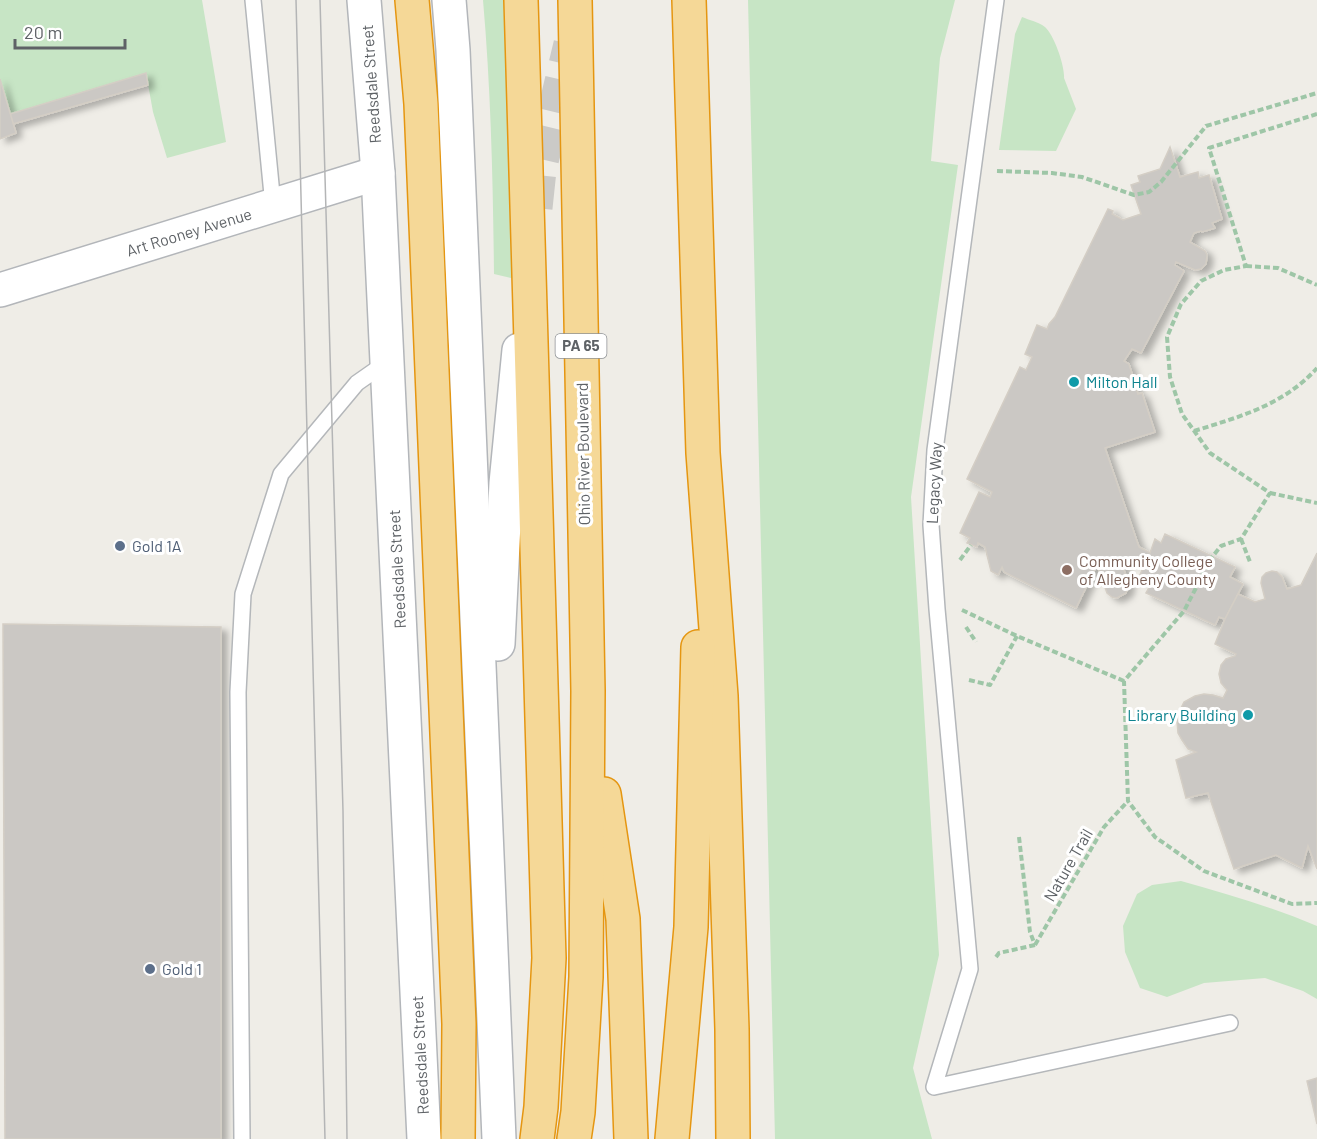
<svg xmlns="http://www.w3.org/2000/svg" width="1317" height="1139" font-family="Barlow,sans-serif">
	<defs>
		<filter id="shadow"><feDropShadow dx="6" dy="4" stdDeviation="3" flood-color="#0004"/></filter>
	</defs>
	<rect width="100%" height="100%" fill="#efede7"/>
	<g fill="#c7e5c5">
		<path d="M 0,0 L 202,0 L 226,142 L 167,158 L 153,112 L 146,73 L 10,114 L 16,133 L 0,139 Z"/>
		<path d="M 483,0 L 505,0 L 511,93 L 515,279 L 494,274 C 493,183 491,91 483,0 Z"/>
		<path d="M 748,0 L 955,0 L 940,58 L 931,161 L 958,165 L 911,497 L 939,955 L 913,1068 L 932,1139 L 775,1139 Z"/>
		<path d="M 1022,17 C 1029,20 1039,22 1045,27 C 1054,35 1065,66 1064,78 L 1076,109 L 1056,151 L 999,150 L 1015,34 Z"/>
		<path d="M 1181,881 C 1227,894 1273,907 1317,926 L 1317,999 L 1303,991 L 1265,978 L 1204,983 L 1167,997 L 1140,988 L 1125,952 L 1123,926 L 1137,894 L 1152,885 Z"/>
	</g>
	<g fill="#cbc8c4" stroke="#d4cec5" stroke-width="1.5" filter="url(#shadow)">
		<path d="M 146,73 L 148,85 L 13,124 L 10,114 Z"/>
		<path d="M 0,79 L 16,133 L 0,139 Z"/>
		<path d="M 1170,147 L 1180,177 L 1198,172 L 1199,178 L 1209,175 L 1222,219 L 1212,223 L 1215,228 L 1202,232 L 1201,231 L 1194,233 L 1190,242 L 1205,251 L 1207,255 L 1206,264 L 1201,269 L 1195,270 L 1176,262 L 1175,265 L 1184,271 L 1141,353 L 1132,349 L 1124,361 L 1129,364 L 1138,394 L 1142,393 L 1155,432 L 1105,448 L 1139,547 L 1150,553 L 1155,539 L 1161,543 L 1165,534 L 1235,567 L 1230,577 L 1243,584 L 1225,619 L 1219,617 L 1215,625 L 1146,593 L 1151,584 L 1139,577 L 1143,568 L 1132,560 L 1122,564 L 1129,585 L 1126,593 L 1117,598 L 1112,597 L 1107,593 L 1097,565 L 1076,608 L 1004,572 L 1002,567 L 998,575 L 991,571 L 985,547 L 978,543 L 977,547 L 967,543 L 970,538 L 960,533 L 979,492 L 990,497 L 992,492 L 967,479 L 1020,367 L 1026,370 L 1032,357 L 1025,354 L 1037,325 L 1047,329 L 1049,324 L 1055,317 L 1108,209 L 1113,211 L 1112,214 L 1123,220 L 1141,214 L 1131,185 L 1140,182 L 1138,176 L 1160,169 Z"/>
		<path d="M 1317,553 L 1317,869 L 1308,846 L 1302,868 L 1276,855 L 1234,869 L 1208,793 L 1186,798 L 1176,760 L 1196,752 L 1188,749 L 1182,740 L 1178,733 L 1177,721 L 1180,710 L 1184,702 L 1195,696 L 1204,694 L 1213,695 L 1223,698 L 1227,690 L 1221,683 L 1219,674 L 1221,665 L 1226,659 L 1235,656 L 1236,654 L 1215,644 L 1225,619 L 1238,594 L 1255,602 L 1265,599 L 1261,583 L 1262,577 L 1266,573 L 1272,571 L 1277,572 L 1282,577 L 1287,589 L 1301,585 Z"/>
		<path d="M 3,624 L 221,627 L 221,1139 L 5,1139 Z"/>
		<path d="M 1317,1078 L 1317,1124 L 1307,1081 Z"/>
	</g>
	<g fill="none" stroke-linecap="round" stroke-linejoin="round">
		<path stroke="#cbcac7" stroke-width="33" stroke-dasharray="33 16" stroke-linecap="butt" d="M 536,208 L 540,170 L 570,44"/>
		<defs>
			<g id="lane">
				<path d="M 253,0 L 273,205"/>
				<path d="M 996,0 L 935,450 L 931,525 L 937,609 L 970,969 L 934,1087 L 1230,1023"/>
				<path d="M 242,1139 L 238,692 L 243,594 L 281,474 L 357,383 L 387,362"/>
			</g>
			<g id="secondary">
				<path d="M 364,0 L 378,173 L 424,1139"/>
				<path d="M 449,0 L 453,50 L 499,1139"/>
				<path d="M 0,290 L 378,173"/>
				<path d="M 498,644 L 506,483 L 519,350"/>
			</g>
			<g id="highway">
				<path d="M 412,0 L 421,104 L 459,1024 L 458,1139"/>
				<path d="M 521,0 L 549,958 L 541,1107 L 537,1139"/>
				<path d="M 689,0 L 703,453 L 721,696 L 732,1029 L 733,1139"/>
				<path d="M 604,794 L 623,919 L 631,1139"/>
				<path d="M 574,1139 L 578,1112 L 586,977 L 588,691 L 575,0"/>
				<path d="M 672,1139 L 691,927 L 698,647"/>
			</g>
		</defs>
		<use href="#lane" stroke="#b4b7ba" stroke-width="18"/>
		<use href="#secondary" stroke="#b3b6ba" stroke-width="36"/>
		<use href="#highway" stroke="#e59611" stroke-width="36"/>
		<g stroke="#9ec6a7" stroke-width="4" stroke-dasharray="6 3" stroke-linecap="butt">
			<path d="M 1317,114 L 1209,148 L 1246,266 L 1224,270 L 1201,281 L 1181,304 L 1167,337 L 1170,377 L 1182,414 L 1210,453 L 1270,493 L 1241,539 L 1221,546 L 1212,557 L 1184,611 L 1124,681 L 1128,801 L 1155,837 L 1204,871 L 1292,904 L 1317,903"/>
			<path d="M 997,171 L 1052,173 L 1082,177 L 1134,195 L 1149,192 L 1161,182 L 1206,126 L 1317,93"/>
			<path d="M 1246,266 L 1278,268 L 1317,285"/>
			<path d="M 1194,431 C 1239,417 1284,405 1317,368"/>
			<path d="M 1270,493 L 1317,503"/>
			<path d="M 1241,539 L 1250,562"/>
			<path d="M 960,560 L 971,545"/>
			<path d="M 962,610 L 1017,636 L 1124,681"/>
			<path d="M 966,627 L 976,642"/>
			<path d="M 969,680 L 990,685 L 1017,636"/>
			<path d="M 1019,837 L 1030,932 L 1035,945"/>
			<path d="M 1035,945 L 1104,827 L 1128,801"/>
			<path d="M 996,957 L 999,953 L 1035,945"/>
		</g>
		<use href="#lane" stroke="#fff" stroke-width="15"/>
		<use href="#secondary" stroke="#fff" stroke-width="33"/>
		<use href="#highway" stroke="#f5d897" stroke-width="33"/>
		<g stroke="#b4b5b6" stroke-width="1.5">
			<path d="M 296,0 L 325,1139"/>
			<path d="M 320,0 L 343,811 L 347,1139"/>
		</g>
	</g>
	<g fill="#0f9aa8" stroke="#fff" stroke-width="2">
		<circle cx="1074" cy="382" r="6"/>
		<circle cx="1248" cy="715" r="6"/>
	</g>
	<g fill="#5c6f8a" stroke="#fff" stroke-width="2">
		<circle cx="120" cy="546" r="6"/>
		<circle cx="150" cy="969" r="6"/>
	</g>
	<circle fill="#8d6e63" stroke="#fff" stroke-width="2" cx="1067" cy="570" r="6"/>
	<g text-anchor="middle" stroke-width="6" stroke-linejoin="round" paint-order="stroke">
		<rect fill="#fff" stroke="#8e9194" stroke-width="1.5" x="555.5" y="334" width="51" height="24" rx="4.5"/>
		<g font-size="15" font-weight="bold" fill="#5e6266">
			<text x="581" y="351">PA 65</text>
		</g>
		<g font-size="16" fill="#5e6266" stroke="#fff">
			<text transform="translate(371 84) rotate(-94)" y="6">Reedsdale Street</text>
			<text transform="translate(189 232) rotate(-17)" y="6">Art Rooney Avenue</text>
			<text transform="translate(583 454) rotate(-91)" y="6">Ohio River Boulevard</text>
			<text transform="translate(934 483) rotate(-87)" y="6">Legacy Way</text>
			<text transform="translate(397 569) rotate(-93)" y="6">Reedsdale Street</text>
			<text transform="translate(1068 865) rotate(-60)" y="6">Nature Trail</text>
			<text transform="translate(420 1055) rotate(-93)" y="6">Reedsdale Street</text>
		</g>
		<g font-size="16" fill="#0d838f" stroke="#fff" text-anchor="start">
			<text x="1086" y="388">Milton Hall</text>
			<text x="1236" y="721" text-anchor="end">Library Building</text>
		</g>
		<g font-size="16" fill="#4e5e75" stroke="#fff" text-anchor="start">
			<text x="132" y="552">Gold 1A</text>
			<text x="162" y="975">Gold 1</text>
		</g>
		<g font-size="16" fill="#785e54" stroke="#fff" text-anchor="start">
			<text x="1079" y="567">Community College<tspan x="1079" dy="18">of Allegheny County</tspan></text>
		</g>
	</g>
	<path d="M15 39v9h110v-9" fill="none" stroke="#5e6266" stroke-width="3"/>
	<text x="24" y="39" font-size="18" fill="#5e6266" stroke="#ffffff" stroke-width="4.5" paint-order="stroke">20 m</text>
</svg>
